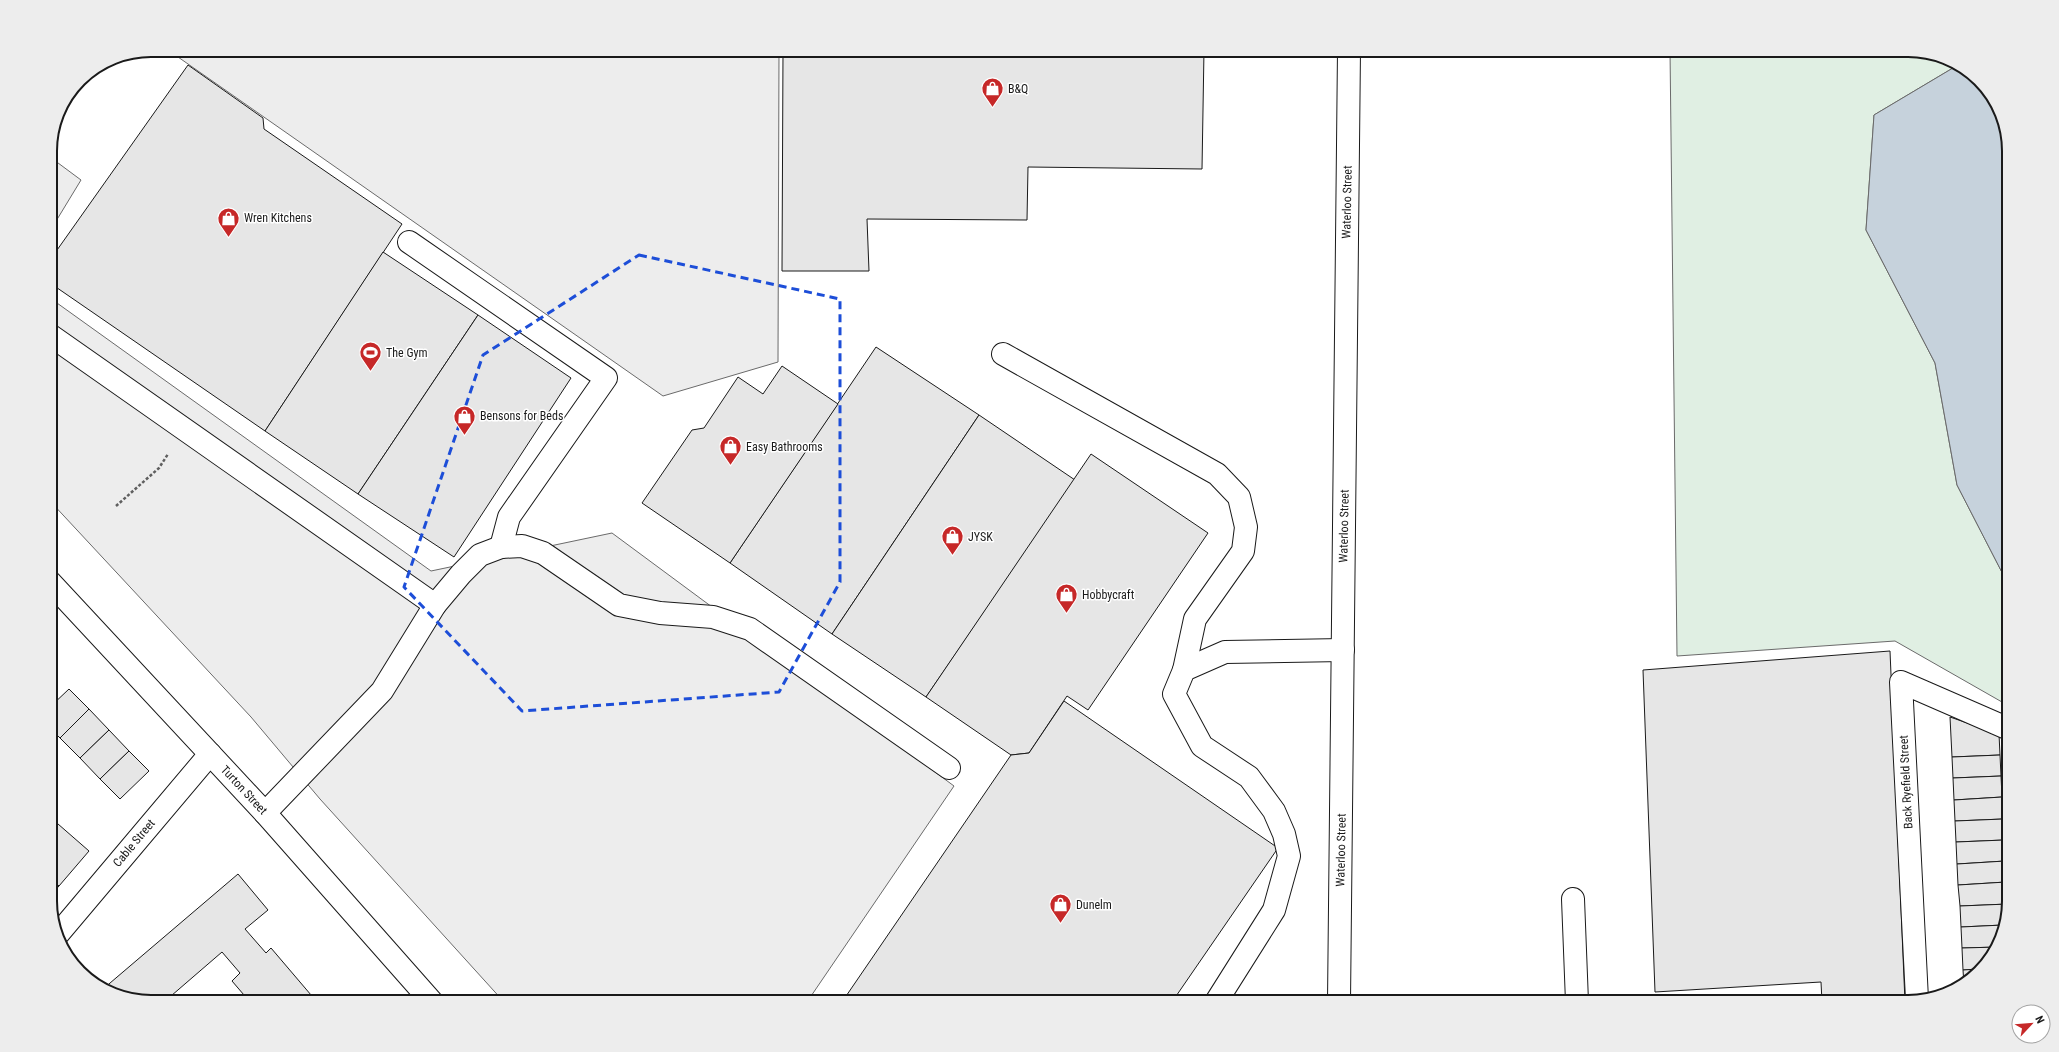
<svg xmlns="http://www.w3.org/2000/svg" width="2059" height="1052" font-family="'Roboto Condensed',sans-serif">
	<rect width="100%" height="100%" fill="#fff"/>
	<path fill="#e0efe3" stroke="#6a6a6a" d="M 1670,50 L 1908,50 L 1953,60 L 1958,65 L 1874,115 L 1866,230 L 1935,363 L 1957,485 L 2009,586 L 2009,706 L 1895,641 L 1677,656 Z"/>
	<g fill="#ededed" stroke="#6a6a6a">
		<path d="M 168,50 L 779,50 L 778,362 L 663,396 Z"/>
		<path d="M 50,157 L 81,180 L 50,231 Z"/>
		<path d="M 50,298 L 431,571 L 612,533 L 954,786 L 807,1002 L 504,1002 L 320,799 L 251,717 L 50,501 Z"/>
	</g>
	<path fill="#c6d2dc" stroke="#6a6a6a" d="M 1958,65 L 1992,95 L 2009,144 L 2009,586 L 1957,485 L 1935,363 L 1866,230 L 1874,115 Z"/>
	<g fill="#e6e6e6" stroke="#1a1a1a">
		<path d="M 783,50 L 1204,50 L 1202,169 L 1028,167 L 1027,220 L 867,219 L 869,271 L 782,271 Z"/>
		<path d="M 188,65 L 263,118 L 264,129 L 402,224 L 265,431 L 50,283 L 50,260 Z"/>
		<path d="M 383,252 L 478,315 L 358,494 L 265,431 Z"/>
		<path d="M 478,315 L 571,378 L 454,557 L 358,494 Z"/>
		<path d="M 876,347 L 979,415 L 832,634 L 730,563 Z"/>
		<path d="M 782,366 L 838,404 L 730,563 L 642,503 L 692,430 L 704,428 L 738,377 L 763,394 Z"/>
		<path d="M 979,415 L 1075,480 L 926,697 L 832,634 Z"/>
		<path d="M 1091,454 L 1208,533 L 1088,710 L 1067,696 L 1029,753 L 1011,755 L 926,697 Z"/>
		<path d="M 1890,651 L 1905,1002 L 1822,1002 L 1821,982 L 1655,992 L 1643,670 Z"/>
		<path d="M 69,689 L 89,709 L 60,738 L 50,728 L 50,707 Z"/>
		<path d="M 1064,701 L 1278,848 L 1172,1002 L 842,1002 L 1011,755 L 1029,753 Z"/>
		<path d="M 89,709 L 109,730 L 80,758 L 60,738 Z"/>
		<path d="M 1950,717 L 1999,734 L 2000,755 L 1952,757 Z"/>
		<path d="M 109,730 L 129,751 L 100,779 L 80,758 Z"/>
		<path d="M 129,751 L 149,771 L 120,799 L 100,779 Z"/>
		<path d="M 2000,755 L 2001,776 L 1953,778 L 1952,757 Z"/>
		<path d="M 2001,776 L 2002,797 L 1954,800 L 1953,778 Z"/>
		<path d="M 2002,797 L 2003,819 L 1955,821 L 1954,800 Z"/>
		<path d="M 50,817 L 89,851 L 59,886 L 50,879 Z"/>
		<path d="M 2003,819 L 2004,840 L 1956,842 L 1955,821 Z"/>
		<path d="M 2004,840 L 2005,861 L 1957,864 L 1956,842 Z"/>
		<path d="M 2005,861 L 2006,882 L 1958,885 L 1957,864 Z"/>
		<path d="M 238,874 L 268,910 L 245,929 L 266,953 L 271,948 L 317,1002 L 250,1002 L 232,981 L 240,973 L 222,952 L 164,1002 L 151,1002 L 106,992 L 103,989 Z"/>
		<path d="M 50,879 L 59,886 L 50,896 Z"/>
		<path d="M 2006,882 L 2008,904 L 1960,906 L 1958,885 Z"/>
		<path d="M 2008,904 L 2003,925 L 1961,927 L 1960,906 Z"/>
		<path d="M 2003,925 L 1998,947 L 1962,948 L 1961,927 Z"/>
		<path d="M 1998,947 L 1978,969 L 1963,970 L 1962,948 Z"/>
		<path d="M 1978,969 L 1964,985 L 1963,970 Z"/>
	</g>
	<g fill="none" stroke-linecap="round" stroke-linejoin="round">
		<defs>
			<g id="minor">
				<path d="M 409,242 L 606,378 L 509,517 L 501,547"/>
				<path d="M 50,335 L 435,605"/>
				<path d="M 1003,354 L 1217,474 L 1239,497 L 1246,527 L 1243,551 L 1195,619 L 1184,670"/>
				<path d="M 265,813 L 382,691 L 435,605 L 461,574 L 480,555 L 501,547 L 522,546 L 543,553 L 619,605 L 660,613 L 713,617 L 750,629 L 949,768"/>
				<path d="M 1573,899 L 1577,1002"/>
				<path d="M 59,933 L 210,754"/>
				<path d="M 1917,999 L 1901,682 L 2009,729"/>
				<path d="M 1216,1002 L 1274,910 L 1289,856 L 1284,834 L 1274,811 L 1249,777 L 1202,746 L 1174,694 L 1184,670 L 1225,652 L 1343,650"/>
				<path d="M 1339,1002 L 1349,50"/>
			</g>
			<path id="major" d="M 50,582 L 265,813 L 432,1002"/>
		</defs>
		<use href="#minor" stroke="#1a1a1a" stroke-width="24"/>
		<use href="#major" stroke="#1a1a1a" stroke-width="24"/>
		<path stroke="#5f5f5f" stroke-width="2.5" stroke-dasharray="3 2" stroke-linecap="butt" d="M 116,506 L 159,468 L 168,454"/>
		<use href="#minor" stroke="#fff" stroke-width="22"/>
		<use href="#major" stroke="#fff" stroke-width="22"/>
	</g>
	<path fill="none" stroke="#1d4ed8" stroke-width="3" stroke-dasharray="8 5" stroke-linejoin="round" d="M 639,255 L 840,299 L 840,582 L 779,692 L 522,711 L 404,587 L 483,355 Z"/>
	<defs>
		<symbol id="shop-pin" viewBox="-11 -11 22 30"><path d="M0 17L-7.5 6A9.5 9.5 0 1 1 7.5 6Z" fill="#c62828" stroke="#fff"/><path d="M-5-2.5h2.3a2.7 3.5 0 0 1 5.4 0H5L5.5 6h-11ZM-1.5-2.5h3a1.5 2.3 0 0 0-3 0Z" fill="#fff"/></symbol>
		<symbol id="stadium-pin" viewBox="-11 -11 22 30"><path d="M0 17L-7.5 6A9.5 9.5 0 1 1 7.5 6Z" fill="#c62828" stroke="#fff"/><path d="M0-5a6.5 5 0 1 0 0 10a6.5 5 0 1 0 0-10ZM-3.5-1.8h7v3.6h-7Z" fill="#fff"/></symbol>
	</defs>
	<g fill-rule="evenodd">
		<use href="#shop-pin" x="980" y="76" width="25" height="34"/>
		<use href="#shop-pin" x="216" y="206" width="25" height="34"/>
		<use href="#stadium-pin" x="358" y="340" width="25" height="34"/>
		<use href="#shop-pin" x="452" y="404" width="25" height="34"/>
		<use href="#shop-pin" x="718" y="434" width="25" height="34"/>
		<use href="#shop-pin" x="940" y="524" width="25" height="34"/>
		<use href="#shop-pin" x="1054" y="582" width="25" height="34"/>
		<use href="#shop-pin" x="1048" y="892" width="25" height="34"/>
	</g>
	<g text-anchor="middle" stroke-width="3" stroke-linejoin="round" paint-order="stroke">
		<g font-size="12" fill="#1a1a1a" stroke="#fff" text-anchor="start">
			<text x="1008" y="93">B&amp;Q</text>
			<text x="244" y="222">Wren Kitchens</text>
			<text x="386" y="357">The Gym</text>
			<text x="480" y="420">Bensons for Beds</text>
			<text x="746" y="451">Easy Bathrooms</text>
			<text x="968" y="541">JYSK</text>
			<text x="1082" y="599">Hobbycraft</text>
			<text x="1076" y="909">Dunelm</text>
		</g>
		<g font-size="12" fill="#1a1a1a" stroke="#fff">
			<text transform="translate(1347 202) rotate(-89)" y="4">Waterloo Street</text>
			<text transform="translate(1344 526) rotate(-89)" y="4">Waterloo Street</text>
			<text transform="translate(1906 782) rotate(-93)" y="4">Back Ryefield Street</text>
			<text transform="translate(244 790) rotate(47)" y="4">Turton Street</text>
			<text transform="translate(134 843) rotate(-50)" y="4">Cable Street</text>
			<text transform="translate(1341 850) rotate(-89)" y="4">Waterloo Street</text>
		</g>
	</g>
	<path d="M0 0H2059V1052H0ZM151 57H1908A94 94 0 0 1 2002 151V901A94 94 0 0 1 1908 995H151A94 94 0 0 1 57 901V151A94 94 0 0 1 151 57Z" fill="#ededed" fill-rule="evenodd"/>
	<path fill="none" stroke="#1a1a1a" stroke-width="2" d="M151 57H1908A94 94 0 0 1 2002 151V901A94 94 0 0 1 1908 995H151A94 94 0 0 1 57 901V151A94 94 0 0 1 151 57Z"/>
	<g transform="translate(2031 1024) rotate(64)"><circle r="19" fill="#ffffff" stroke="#a3a3a3"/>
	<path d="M0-3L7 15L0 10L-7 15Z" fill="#c62828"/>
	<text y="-6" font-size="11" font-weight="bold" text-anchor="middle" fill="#1a1a1a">N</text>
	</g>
</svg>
